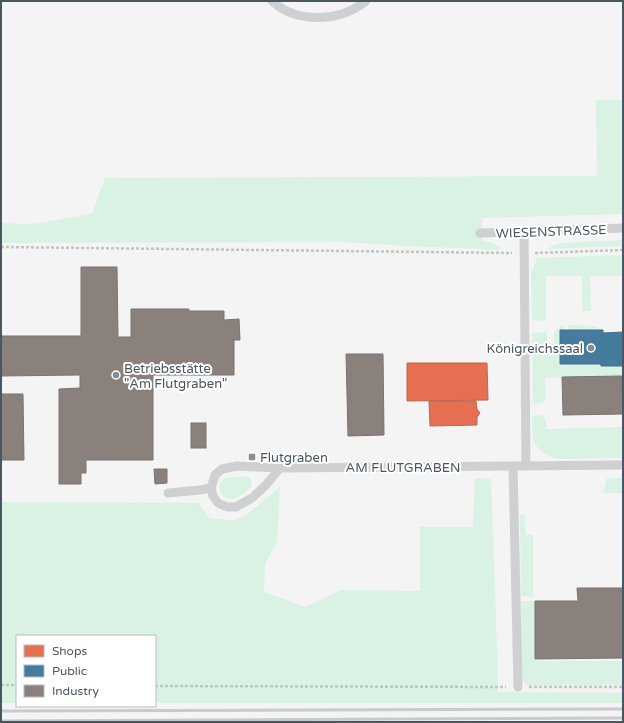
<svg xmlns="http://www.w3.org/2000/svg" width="624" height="723" font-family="'Varela Round',sans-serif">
	<rect width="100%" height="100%" fill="#f4f4f4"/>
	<g fill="#d9f2e3">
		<path d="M 596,100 L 623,100 L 623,214 L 482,218 L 482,241 L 491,242 L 503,250 L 407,246 L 344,242 L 1,243 L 1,223 L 31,224 L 92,214 L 105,178 L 597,176 Z"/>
		<path d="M 623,240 L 623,246 L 547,249 L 554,245 L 563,243 Z"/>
		<path d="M 623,255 L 623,276 L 590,276 L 591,311 L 582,311 L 582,276 L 546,276 L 546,321 L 532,320 L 531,273 L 537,258 Z"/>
		<path d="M 561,325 L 564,325 L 564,330 L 560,331 L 560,364 L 601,364 L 601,366 L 623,366 L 623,376 L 545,378 L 546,398 L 542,403 L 533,404 L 532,333 L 547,332 L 547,343 L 554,343 L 554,332 Z"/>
		<path d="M 569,325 L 592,326 L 603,330 L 568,330 Z"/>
		<path d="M 538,415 L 543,416 L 546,420 L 546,429 L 623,427 L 623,458 L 558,459 C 532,451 532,440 532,416 Z"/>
		<path d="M 233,477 C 242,477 253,473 252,486 C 247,490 241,496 236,498 C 223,503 212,484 226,478 C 228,477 230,477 233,477 Z"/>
		<path d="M 475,478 L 491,479 L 498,677 L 498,692 L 623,693 L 623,703 L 155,703 L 155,636 L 17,636 L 17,703 L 1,703 L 1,502 L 198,503 L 210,518 L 234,521 L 250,512 L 280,487 L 277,542 L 265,564 L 264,592 L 305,607 L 341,590 L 420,591 L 420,527 L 473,527 Z"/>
		<path d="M 607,478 L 623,478 L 623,493 L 603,493 Z"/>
		<path d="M 525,514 L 525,535 L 533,535 L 533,597 L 521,596 L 520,515 Z"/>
		<path d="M 521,601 L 535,601 L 535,661 L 623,661 L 623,685 L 528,686 L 523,681 L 521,677 Z"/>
	</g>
	<g fill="#e76f51" stroke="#b86856">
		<path d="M 407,363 L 487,363 L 488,400 L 407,401 Z"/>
		<path d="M 429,401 L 476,401 L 477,409 L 480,413 L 477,417 L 477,425 L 430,426 Z"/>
	</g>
	<path fill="#457b9d" stroke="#46708b" d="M 560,330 L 603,330 L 603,333 L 623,332 L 623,366 L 601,366 L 601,364 L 560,364 Z"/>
	<g fill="#8a817c" stroke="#777474">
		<path d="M 81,267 L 117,267 L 118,337 L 131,337 L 131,309 L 189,309 L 189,311 L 224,311 L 224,320 L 239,319 L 240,340 L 234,340 L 234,375 L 153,375 L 153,460 L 86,460 L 86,473 L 81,473 L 81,484 L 59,484 L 59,389 L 80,388 L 80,375 L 1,376 L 1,336 L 81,336 Z"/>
		<path d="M 346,354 L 383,354 L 384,435 L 348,436 Z"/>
		<path d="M 622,376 L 623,414 L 563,415 L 562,377 Z"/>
		<path d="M 1,394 L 23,394 L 24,460 L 1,460 Z"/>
		<rect x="191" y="423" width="15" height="25"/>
		<path d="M 154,469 L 167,469 L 167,483 L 155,484 Z"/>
		<path d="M 577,588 L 623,588 L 623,658 L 535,659 L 535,601 L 578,601 Z"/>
	</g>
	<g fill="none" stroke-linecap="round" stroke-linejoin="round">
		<g stroke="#bcc7c4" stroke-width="2.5" stroke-dasharray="3 2" stroke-linecap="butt">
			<path d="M 1,247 L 512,253"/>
			<path d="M 535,253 L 623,250"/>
			<path d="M 1,685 L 17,685"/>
			<path d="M 155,686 L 506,687"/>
			<path d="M 529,687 L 623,687"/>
		</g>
		<g stroke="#ced0d2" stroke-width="9">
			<path d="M 272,1 C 297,24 340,22 366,1"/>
			<path d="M 524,232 L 526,466"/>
			<path d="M 480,233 L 623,228"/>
			<path d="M 513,466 L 518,687"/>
			<path d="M 280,468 L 266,485 L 252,498 L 236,507 L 227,507 L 218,503 L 213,496 L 211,488 L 215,475 L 222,469 L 237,466 L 280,468 L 513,466 L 623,465"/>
			<path d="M 168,493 L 200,490 L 211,488"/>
		</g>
		<g stroke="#c9cacc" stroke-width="3">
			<path d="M 1,711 L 623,709"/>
			<path d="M 1,721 L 623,718"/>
		</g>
	</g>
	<g fill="#868d94" stroke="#fff" stroke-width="1.5">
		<circle cx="591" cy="348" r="4"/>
		<circle cx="116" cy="375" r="4"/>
		<rect x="248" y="453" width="8" height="8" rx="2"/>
	</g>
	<g text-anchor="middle" stroke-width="4" stroke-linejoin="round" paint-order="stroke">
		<g font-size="13" fill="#4a5661" stroke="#fff">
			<text transform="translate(551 231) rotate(-2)" y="5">WIESENSTRASSE</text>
			<text x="403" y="472">AM FLUTGRABEN</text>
		</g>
		<g font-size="13" fill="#4a5661" stroke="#fff" text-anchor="start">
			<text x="583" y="353" text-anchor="end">Königreichssaal</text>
			<text x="124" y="373">Betriebsstätte<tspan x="124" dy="15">"Am Flutgraben"</tspan></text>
			<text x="260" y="462">Flutgraben</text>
		</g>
	</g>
	<rect width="624" height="723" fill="none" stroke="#4a5661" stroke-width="4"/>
	<rect x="16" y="635" width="140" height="72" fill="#ffffff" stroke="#b7bbc0"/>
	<rect x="24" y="645" width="20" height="12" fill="#e76f51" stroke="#b7bbc0"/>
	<text x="52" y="655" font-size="12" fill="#4a5661">Shops</text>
	<rect x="24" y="665" width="20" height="12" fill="#457b9d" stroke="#b7bbc0"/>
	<text x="52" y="675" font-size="12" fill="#4a5661">Public</text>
	<rect x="24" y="685" width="20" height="12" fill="#8a817c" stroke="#b7bbc0"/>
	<text x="52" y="695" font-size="12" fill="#4a5661">Industry</text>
</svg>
